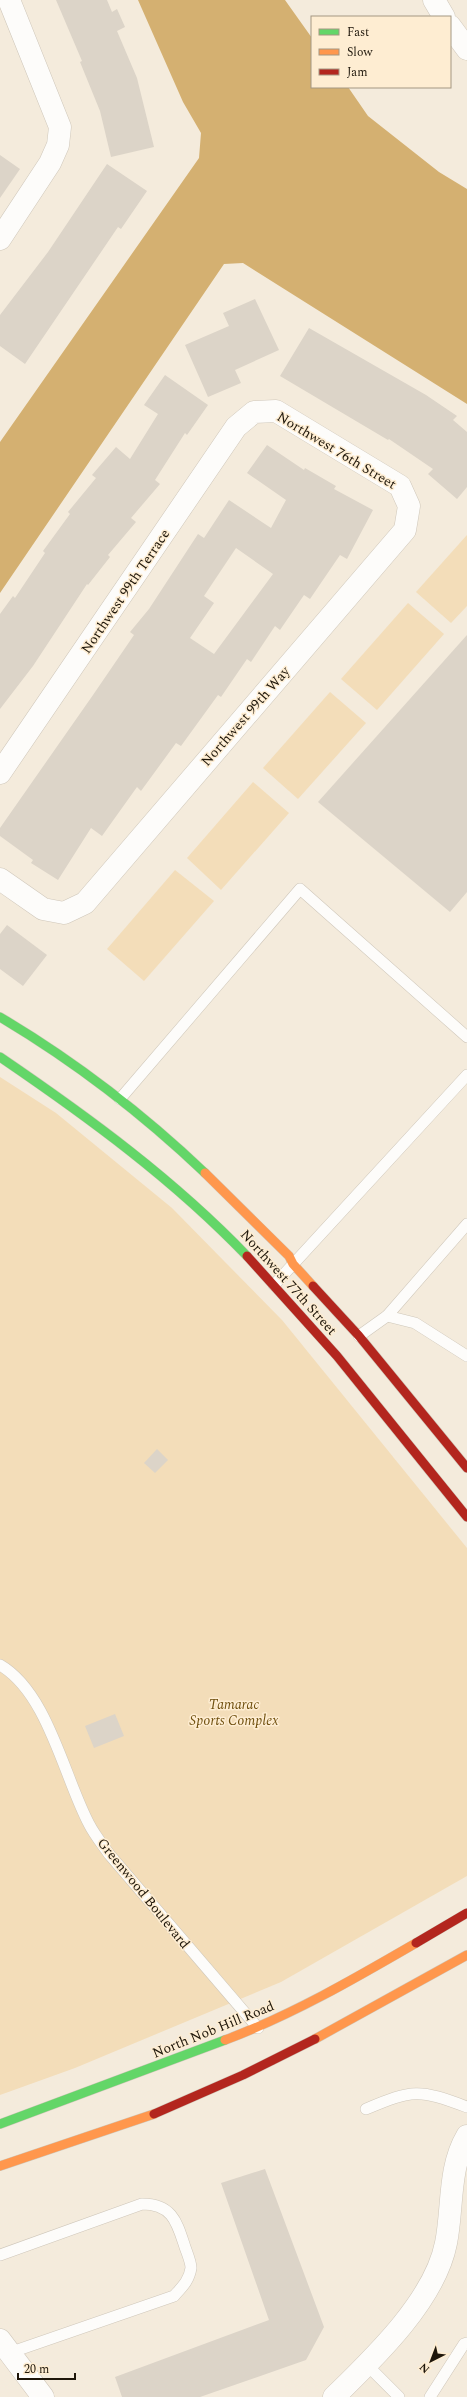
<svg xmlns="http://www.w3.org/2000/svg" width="467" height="2397" font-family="Spectral,serif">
	<rect width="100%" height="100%" fill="#f4ebdc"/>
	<g fill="#f3ddb9">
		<path d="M 467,535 L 467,606 L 451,623 L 416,592 Z"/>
		<path d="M 408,603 L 444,634 L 377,710 L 341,679 Z"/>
		<path d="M 330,692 L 366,723 L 298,799 L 263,768 Z"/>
		<path d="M 253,782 L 289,813 L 221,890 L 187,858 Z"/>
		<path d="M 175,870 L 214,901 L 144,981 L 107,949 Z"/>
		<path d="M 0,1077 L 56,1113 L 172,1208 L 282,1320 L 467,1548 L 467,1876 L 281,1982 L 75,2068 L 0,2095 Z"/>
	</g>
	<path fill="#d4b071" d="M 138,0 L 285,0 L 312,38 L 312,87 L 348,87 L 368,116 L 439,172 L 467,189 L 467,404 L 243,263 L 224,264 L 0,593 L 0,442 L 199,158 L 201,133 L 183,102 Z"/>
	<g fill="#dcd4c8" fill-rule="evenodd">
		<path d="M 56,0 L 107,0 L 112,12 L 117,9 L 125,27 L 117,31 L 137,78 L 154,147 L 111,157 L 100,111 L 80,62 L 82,61 Z"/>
		<path d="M 0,155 L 20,169 L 0,198 Z"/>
		<path d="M 107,164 L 147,191 L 121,229 L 118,227 L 25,364 L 0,346 L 0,315 L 48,252 Z"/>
		<path d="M 255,299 L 279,350 L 235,370 L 241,383 L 208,397 L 185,345 L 229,326 L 223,313 Z"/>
		<path d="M 309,328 L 426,395 L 457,416 L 453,420 L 467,432 L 467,487 L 457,499 L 428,474 L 433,469 L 389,439 L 388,440 L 280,376 Z"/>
		<path d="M 165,375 L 208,405 L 187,435 L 185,433 L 155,480 L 160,484 L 131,518 L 136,522 L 108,555 L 110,557 L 88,585 L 87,584 L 33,666 L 0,709 L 0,614 L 13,596 L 15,598 L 45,553 L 43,551 L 70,514 L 68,512 L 96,478 L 92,475 L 116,447 L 130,459 L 158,414 L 144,405 Z"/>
		<path d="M 267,445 L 304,470 L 305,468 L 336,486 L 334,489 L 373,510 L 347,559 L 340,555 L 310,599 L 304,595 L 280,630 L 275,626 L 251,662 L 247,659 L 221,697 L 218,695 L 181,746 L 176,743 L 141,791 L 137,787 L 102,836 L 91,828 L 58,880 L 31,863 L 33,860 L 0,836 L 0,828 L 93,695 L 134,635 L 130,632 L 149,609 L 198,534 L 204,538 L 229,500 L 271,528 L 286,500 L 247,473 ZM 236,548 L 273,574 L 214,654 L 190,638 L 214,603 L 204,596 Z"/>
		<path d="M 467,635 L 467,892 L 450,912 L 318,802 Z"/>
		<path d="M 7,925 L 47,955 L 23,986 L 0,969 L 0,934 Z"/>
		<path d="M 157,1449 L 168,1460 L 155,1473 L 144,1463 Z"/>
		<path d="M 115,1714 L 124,1736 L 94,1748 L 85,1726 Z"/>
		<path d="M 265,2169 L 324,2327 L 306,2360 L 200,2397 L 122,2397 L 115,2377 L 269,2320 L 221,2183 Z"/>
	</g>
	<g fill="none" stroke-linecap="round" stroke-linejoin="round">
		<defs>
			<g id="lane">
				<path d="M 120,1099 L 300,889 L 467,1037"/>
				<path d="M 274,1285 L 467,1075"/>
				<path d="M 387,1316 L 415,1323 L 467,1356"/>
				<path d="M 359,1336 L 387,1316 L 467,1224"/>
				<path d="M 0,1665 C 48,1693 64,1777 89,1824 C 94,1834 102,1844 109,1854 L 258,2028"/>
				<path d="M 366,2109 C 413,2089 419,2089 467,2107"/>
				<path d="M 0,2255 L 142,2204 C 173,2204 177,2223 185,2247 C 187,2253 191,2262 191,2268 C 189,2281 182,2287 174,2296 L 9,2353"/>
				<path d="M 367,2365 L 399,2397"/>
				<path d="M 430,2397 L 464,2344 L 467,2343"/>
			</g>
			<g id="street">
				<path d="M 434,0 L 444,17"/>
				<path d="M 450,26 L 467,49"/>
				<path d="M 0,239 L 50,163 L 58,145 L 60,127 L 9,0"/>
				<path d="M 0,773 L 236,427 L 254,412 L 276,411 L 400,486 L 409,506 L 405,530 L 85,903 L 64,913 L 43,909 L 0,879"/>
				<path d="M 0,2340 L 43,2397"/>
				<path d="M 334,2397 C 374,2358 435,2300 446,2243 C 453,2209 448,2168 467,2136"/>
			</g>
			<g id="fast">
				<path d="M 0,1017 C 74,1061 142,1113 205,1173"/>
				<path d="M 0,1057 C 88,1117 173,1179 247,1256"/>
				<path d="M 0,2124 L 225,2040"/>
			</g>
			<g id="slow">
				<path d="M 205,1173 L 289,1256 L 293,1264 L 313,1286"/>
				<path d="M 315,2039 L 467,1955"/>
				<path d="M 225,2040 C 292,2015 354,1979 416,1943"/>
				<path d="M 0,2166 L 154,2114"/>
			</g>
			<g id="jam">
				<path d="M 247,1256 L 337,1356 L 467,1517"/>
				<path d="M 313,1286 L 359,1336 L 467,1468"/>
				<path d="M 416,1943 L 467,1913"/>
				<path d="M 154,2114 L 243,2075 L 315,2039"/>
			</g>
		</defs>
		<use href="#lane" stroke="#cfc7ba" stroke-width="12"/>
		<use href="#street" stroke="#cfc7ba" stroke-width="23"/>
		<use href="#fast" stroke="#cfc7ba" stroke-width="10"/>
		<use href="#slow" stroke="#cfc7ba" stroke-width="10"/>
		<use href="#jam" stroke="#cfc7ba" stroke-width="10"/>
		<use href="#lane" stroke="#fdfcfa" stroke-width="11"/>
		<use href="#street" stroke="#fdfcfa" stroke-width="22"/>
		<use href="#fast" stroke="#63d668" stroke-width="9"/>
		<use href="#slow" stroke="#ff974d" stroke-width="9"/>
		<use href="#jam" stroke="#b3261e" stroke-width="9"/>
	</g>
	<g text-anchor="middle" stroke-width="3" stroke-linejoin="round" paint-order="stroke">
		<g font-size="14" fill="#1e160a" stroke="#feedd2">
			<text transform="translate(337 450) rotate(31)" y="5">Northwest 76th Street</text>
			<text transform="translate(125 591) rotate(-56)" y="5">Northwest 99th Terrace</text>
			<text transform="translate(245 716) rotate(-49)" y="5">Northwest 99th Way</text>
			<text transform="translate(289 1282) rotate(48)" y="5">Northwest 77th Street</text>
			<text transform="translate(144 1893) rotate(51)" y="5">Greenwood Boulevard</text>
			<text transform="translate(213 2029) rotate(-22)" y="5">North Nob Hill Road</text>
		</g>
		<g font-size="14" font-style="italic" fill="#6f4f0e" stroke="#feedd2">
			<text x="234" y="1709">Tamarac<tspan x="234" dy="16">Sports Complex</tspan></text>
		</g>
	</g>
	<rect x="311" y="16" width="140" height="72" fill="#feedd2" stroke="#a49782"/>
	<rect x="319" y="29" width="20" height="6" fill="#63d668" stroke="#a49782"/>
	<text x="347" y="36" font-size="12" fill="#1e160a">Fast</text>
	<rect x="319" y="49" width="20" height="6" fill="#ff974d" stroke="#a49782"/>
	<text x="347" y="56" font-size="12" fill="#1e160a">Slow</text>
	<rect x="319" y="69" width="20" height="6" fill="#b3261e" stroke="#a49782"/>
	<text x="347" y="76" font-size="12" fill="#1e160a">Jam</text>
	<g transform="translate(431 2361) rotate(222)" stroke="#feedd2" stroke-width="3" paint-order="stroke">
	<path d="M0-3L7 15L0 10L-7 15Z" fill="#1e160a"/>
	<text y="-6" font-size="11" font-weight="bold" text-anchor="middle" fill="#1e160a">N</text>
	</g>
	<path d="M18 2373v6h57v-6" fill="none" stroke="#1e160a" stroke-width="2"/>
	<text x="24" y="2373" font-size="12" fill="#1e160a" stroke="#feedd2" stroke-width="3" paint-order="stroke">20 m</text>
</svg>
